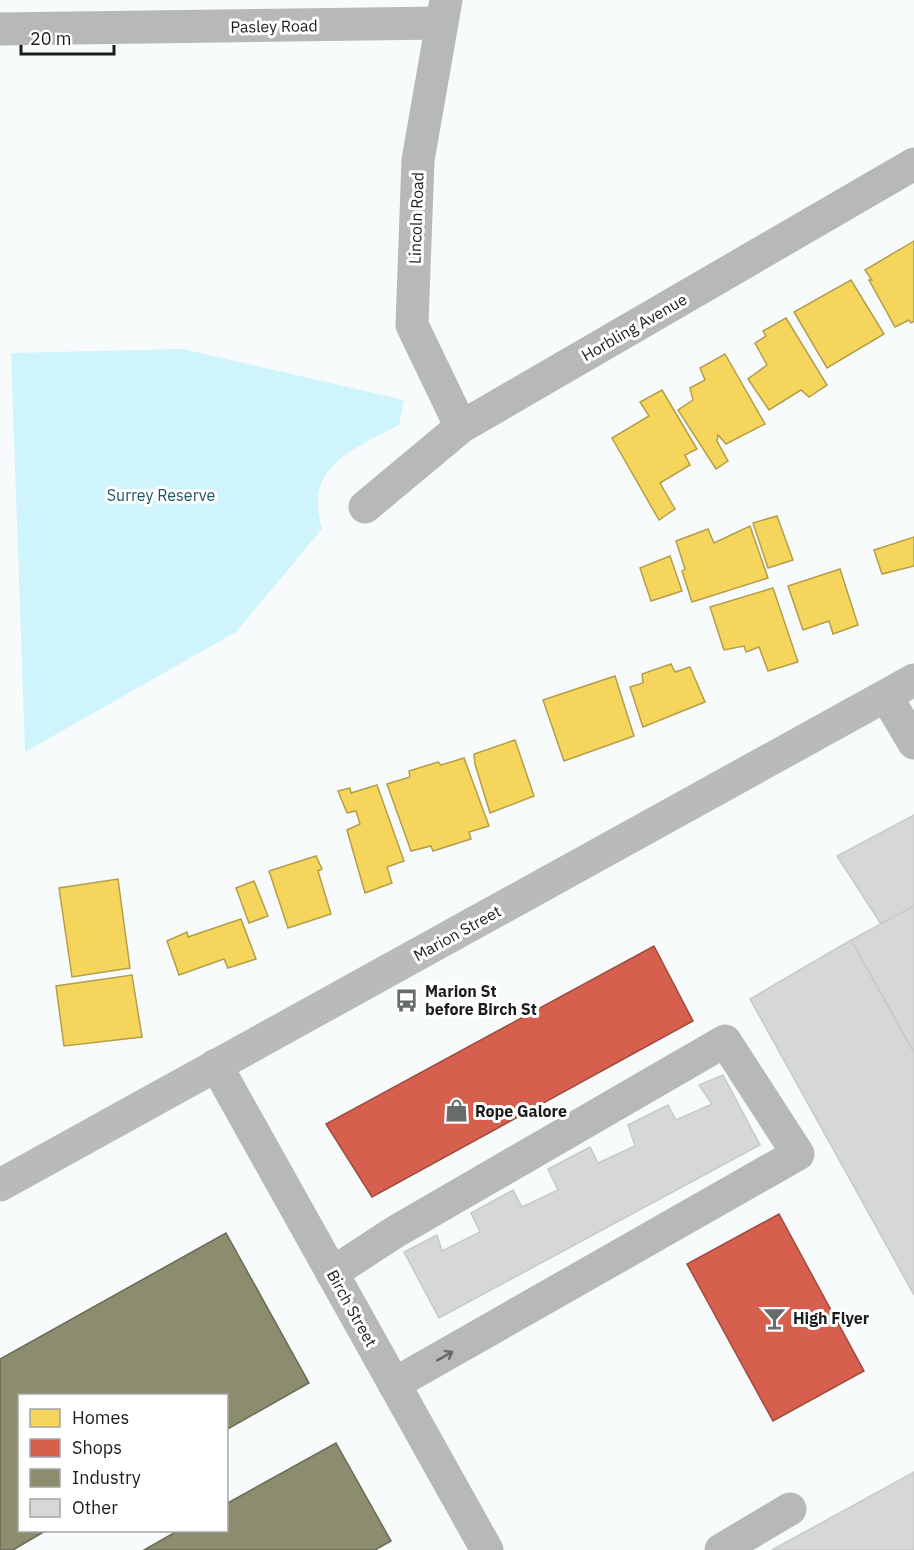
<svg xmlns="http://www.w3.org/2000/svg" width="914" height="1550" font-family="'IBM Plex Sans',sans-serif">
	<rect width="100%" height="100%" fill="#f8fbfc"/>
	<path fill="#d0f4fc" d="M 183,349 L 404,400 L 399,425 C 352,451 304,464 322,529 L 236,632 L 25,752 L 11,353 Z"/>
	<g fill="#f6d55c" stroke="#b49e49" stroke-width="1.5">
		<path d="M 914,241 L 914,321 L 911,323 L 909,320 L 895,327 L 869,280 L 872,280 L 865,270 Z"/>
		<path d="M 851,280 L 884,334 L 827,368 L 794,312 Z"/>
		<path d="M 786,318 L 827,385 L 809,397 L 801,390 L 769,410 L 748,379 L 767,365 L 755,343 L 766,336 L 763,331 Z"/>
		<path d="M 725,354 L 765,424 L 726,444 L 718,435 L 717,441 L 728,461 L 716,469 L 678,410 L 693,400 L 690,388 L 705,380 L 700,368 Z"/>
		<path d="M 662,390 L 697,449 L 685,455 L 690,465 L 660,483 L 675,509 L 659,520 L 612,438 L 649,416 L 640,402 Z"/>
		<path d="M 777,516 L 793,560 L 768,568 L 753,523 Z"/>
		<path d="M 750,526 L 768,578 L 692,602 L 682,571 L 685,569 L 676,541 L 708,529 L 714,543 Z"/>
		<path d="M 914,537 L 914,566 L 882,574 L 874,550 Z"/>
		<path d="M 670,556 L 682,591 L 651,601 L 640,568 Z"/>
		<path d="M 840,569 L 858,625 L 833,634 L 829,621 L 803,630 L 788,586 Z"/>
		<path d="M 773,588 L 798,662 L 768,671 L 759,647 L 746,652 L 744,646 L 724,650 L 710,607 Z"/>
		<path d="M 671,664 L 675,672 L 690,667 L 705,702 L 643,727 L 630,687 L 643,683 L 642,674 Z"/>
		<path d="M 615,676 L 634,736 L 564,761 L 543,700 Z"/>
		<path d="M 515,740 L 534,796 L 490,813 L 475,764 L 474,754 Z"/>
		<path d="M 464,758 L 489,826 L 469,832 L 471,839 L 433,851 L 431,846 L 411,851 L 387,784 L 410,777 L 409,771 L 438,762 L 441,765 Z"/>
		<path d="M 377,785 L 404,861 L 387,867 L 392,883 L 365,893 L 347,830 L 360,824 L 356,811 L 347,813 L 338,791 L 350,788 L 351,793 Z"/>
		<path d="M 316,856 L 322,869 L 318,871 L 331,914 L 288,928 L 269,871 Z"/>
		<path d="M 118,879 L 130,968 L 72,977 L 59,888 Z"/>
		<path d="M 254,881 L 268,916 L 249,923 L 236,888 Z"/>
		<path d="M 241,919 L 256,959 L 228,968 L 224,959 L 179,975 L 167,941 L 187,932 L 188,937 Z"/>
		<path d="M 132,975 L 142,1037 L 64,1046 L 56,986 Z"/>
	</g>
	<g fill="#d6604d" stroke="#9e4c3f" stroke-width="1.5">
		<path d="M 654,946 L 693,1021 L 372,1197 L 326,1124 Z"/>
		<path d="M 779,1214 L 864,1371 L 773,1421 L 687,1264 Z"/>
	</g>
	<g fill="#8c8c6e" stroke="#6a6b56" stroke-width="1.5">
		<path d="M 226,1233 L 309,1383 L 226,1430 L 226,1396 L 20,1396 L 20,1530 L 47,1530 L 13,1550 L 0,1550 L 0,1359 Z"/>
		<path d="M 336,1443 L 391,1541 L 375,1550 L 144,1550 L 179,1530 L 226,1530 L 226,1504 Z"/>
	</g>
	<g fill="#d5d7d8" stroke="#c7c9ca" stroke-width="1.5">
		<path d="M 914,815 L 914,906 L 881,924 L 837,856 Z"/>
		<path d="M 914,906 L 914,1052 L 851,940 Z"/>
		<path d="M 851,940 L 914,1053 L 914,1295 L 750,999 Z"/>
		<path d="M 723,1075 L 760,1145 L 439,1318 L 404,1252 L 437,1235 L 442,1251 L 480,1232 L 471,1213 L 513,1190 L 522,1207 L 558,1190 L 548,1169 L 590,1147 L 598,1163 L 635,1146 L 628,1125 L 668,1105 L 676,1120 L 712,1104 L 699,1085 Z"/>
		<path d="M 914,1472 L 914,1550 L 772,1550 Z"/>
	</g>
	<g fill="none" stroke-linecap="round" stroke-linejoin="round">
		<g stroke="#b7b8b8" stroke-width="33">
			<path d="M 446,0 L 418,160 L 412,325 L 461,427"/>
			<path d="M 0,29 L 441,23"/>
			<path d="M 365,507 L 461,427 L 914,164"/>
			<path d="M 886,696 L 914,743"/>
			<path d="M 216,1065 L 487,1550"/>
			<path d="M 332,1273 L 395,1232 L 725,1041 L 798,1154 L 394,1384"/>
			<path d="M 721,1550 L 790,1509"/>
		</g>
		<path stroke="#b8babb" stroke-width="33" d="M 0,1185 L 914,680"/>
	</g>
	<defs><path id="oneway-shaft" d="M-6 0H5M1.5-3L5.5 0L1.5 3" fill="none" stroke-width="1.6" stroke-linecap="round" stroke-linejoin="round" transform="scale(1.5)"/></defs>
	<use stroke="#686a6a" href="#oneway-shaft" transform="translate(445 1356) rotate(-29)"/>
	<defs>
		<symbol id="bus-bare" viewBox="-9 -9 18 18"><path d="M-5-6H5V4H4V6H2V4H-2V6H-4V4H-5ZM-3.5-4V0h7V-4ZM-3.5 1.2v1.5H-2V1.2ZM2 1.2v1.5H3.5V1.2Z" fill="#686b6b" stroke="#fff" stroke-width="2.5" paint-order="stroke"/></symbol>
		<symbol id="shop-bare" viewBox="-9 -9 18 18"><path d="M-5-2.5h2.3a2.7 3.5 0 0 1 5.4 0H5L5.5 6h-11ZM-1.5-2.5h3a1.5 2.3 0 0 0-3 0Z" fill="#686b6b" stroke="#fff" stroke-width="2.5" paint-order="stroke"/></symbol>
		<symbol id="bar-bare" viewBox="-9 -9 18 18"><path d="M-6-5H6L.8 .8V4.5H3.5V6h-7V4.5H-.8V.8Z" fill="#686b6b" stroke="#fff" stroke-width="2.5" paint-order="stroke"/></symbol>
	</defs>
	<g fill-rule="evenodd">
		<use href="#bus-bare" x="390" y="984" width="33" height="33"/>
		<use href="#shop-bare" x="440" y="1094" width="33" height="33"/>
		<use href="#bar-bare" x="758" y="1302" width="33" height="33"/>
	</g>
	<g text-anchor="middle" stroke-width="6" stroke-linejoin="round" paint-order="stroke">
		<g font-size="16" fill="#1a1d1d" stroke="#fff">
			<text transform="translate(274 26) rotate(-1)" y="6">Pasley Road</text>
			<text transform="translate(416 218) rotate(-88)" y="6">Lincoln Road</text>
			<text transform="translate(634 327) rotate(-30)" y="6">Horbling Avenue</text>
			<text transform="translate(457 933) rotate(-29)" y="6">Marion Street</text>
			<text transform="translate(352 1308) rotate(61)" y="6">Birch Street</text>
		</g>
		<g font-size="16" fill="#1d5763" stroke="#fff">
			<text x="161" y="501">Surrey Reserve</text>
		</g>
		<g font-size="16" font-weight="bold" fill="#1a1d1d" stroke="#fff" text-anchor="start">
			<text x="425" y="997">Marion St<tspan x="425" dy="18">before Birch St</tspan></text>
			<text x="475" y="1117">Rope Galore</text>
			<text x="793" y="1324">High Flyer</text>
		</g>
	</g>
	<rect x="18" y="1394" width="210" height="138" fill="#ffffff" stroke="#a3a5a5" stroke-width="1.5"/>
	<rect x="30" y="1409" width="30" height="18" fill="#f6d55c" stroke="#a3a5a5" stroke-width="1.5"/>
	<text x="72" y="1424" font-size="18" fill="#1a1d1d">Homes</text>
	<rect x="30" y="1439" width="30" height="18" fill="#d6604d" stroke="#a3a5a5" stroke-width="1.5"/>
	<text x="72" y="1454" font-size="18" fill="#1a1d1d">Shops</text>
	<rect x="30" y="1469" width="30" height="18" fill="#8c8c6e" stroke="#a3a5a5" stroke-width="1.5"/>
	<text x="72" y="1484" font-size="18" fill="#1a1d1d">Industry</text>
	<rect x="30" y="1499" width="30" height="18" fill="#d5d7d8" stroke="#a3a5a5" stroke-width="1.5"/>
	<text x="72" y="1514" font-size="18" fill="#1a1d1d">Other</text>
	<path d="M21 45v9h93v-9" fill="none" stroke="#1a1d1d" stroke-width="3"/>
	<text x="30" y="45" font-size="18" fill="#1a1d1d" stroke="#ffffff" stroke-width="4.5" paint-order="stroke">20 m</text>
</svg>
